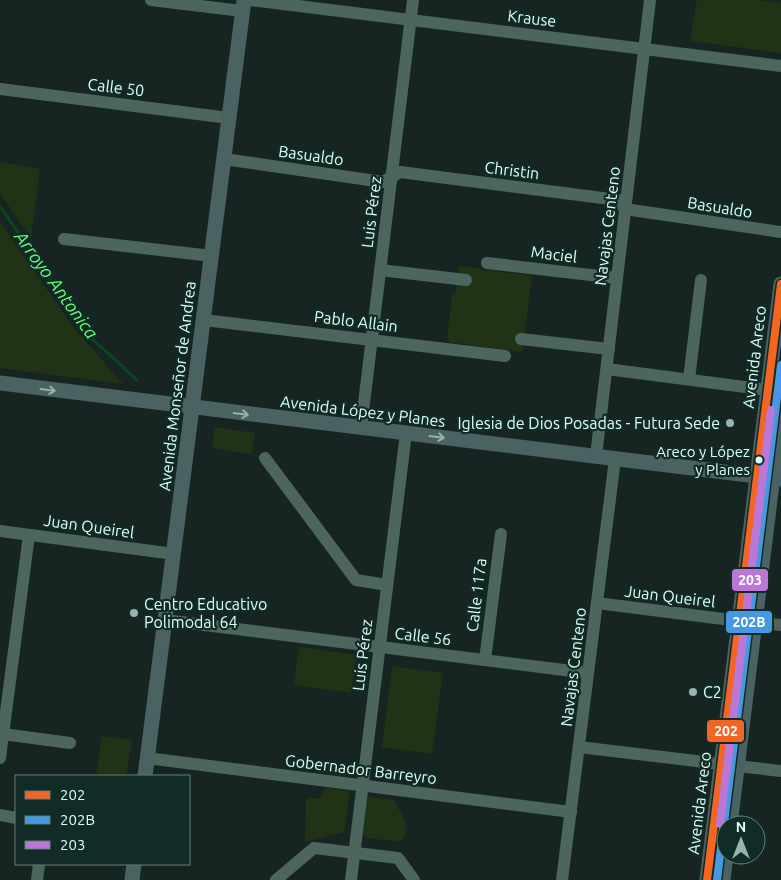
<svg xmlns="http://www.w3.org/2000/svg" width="781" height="880" font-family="Ubuntu,sans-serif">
	<rect width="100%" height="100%" fill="#172522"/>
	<g fill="#203315">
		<path d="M 697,0 L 757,0 L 781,3 L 781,53 L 690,41 Z"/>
		<path d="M 0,162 L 40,169 L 31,239 L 0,193 Z"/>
		<path d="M 0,222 L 73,327 L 123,384 L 0,368 Z"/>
		<path d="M 459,266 L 532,276 L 522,352 L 449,342 L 449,338 L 447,338 L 452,295 L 455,295 Z"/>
		<path d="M 215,427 L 255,433 L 252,454 L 212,448 Z"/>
		<path d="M 299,647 L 356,655 L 351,693 L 294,685 Z"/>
		<path d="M 392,666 L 443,673 L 432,754 L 382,747 Z"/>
		<path d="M 102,736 L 132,740 L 126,776 L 96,776 Z"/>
		<path d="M 326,788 L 350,791 L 344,832 L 305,842 L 306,798 L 319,798 Z"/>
		<path d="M 370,797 L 394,800 L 404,819 L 407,831 L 401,842 L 367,838 L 363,835 L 364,801 Z"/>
	</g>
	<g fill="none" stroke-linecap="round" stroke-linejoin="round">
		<path stroke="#0b471c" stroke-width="3" d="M 0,206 L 88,335 L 137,380"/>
		<g stroke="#4c655d" stroke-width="12">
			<path d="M 151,0 L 242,11"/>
			<path d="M 250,0 L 781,66"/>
			<path d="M 0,89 L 229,118"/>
			<path d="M 224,159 L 383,182 L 400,172 L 618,200 L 625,209"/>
			<path d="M 625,209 L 781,232"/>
			<path d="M 64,239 L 212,256"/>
			<path d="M 487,263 L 617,278"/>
			<path d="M 380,270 L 466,280"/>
			<path d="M 204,320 L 505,356"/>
			<path d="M 521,339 L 609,349"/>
			<path d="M 607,369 L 768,390"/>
			<path d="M 689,379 L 701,280"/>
			<path d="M 361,428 L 413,0"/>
			<path d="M 596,456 L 650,0"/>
			<path d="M 265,458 L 356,580 L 387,585"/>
			<path d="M 0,531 L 174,554"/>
			<path d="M 597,603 L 739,621"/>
			<path d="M 165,620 L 588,673"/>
			<path d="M 755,622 L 781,625"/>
			<path d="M 485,660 L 501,534"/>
			<path d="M 3,734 L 70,743"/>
			<path d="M 579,747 L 721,764"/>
			<path d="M 0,758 L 29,535"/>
			<path d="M 147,758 L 571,812"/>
			<path d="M 737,766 L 781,771"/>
			<path d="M 0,815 L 16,818"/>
			<path d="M 37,880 L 39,864"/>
			<path d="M 276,880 L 314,848 L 398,858 L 414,880"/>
			<path d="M 351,880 L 406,433"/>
			<path d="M 562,880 L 615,459"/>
		</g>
		<g stroke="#4a6362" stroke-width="15">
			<path d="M 0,383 L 781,479"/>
			<path d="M 145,776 L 244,0"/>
			<path d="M 730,825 L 781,411"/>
			<path d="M 132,880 L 134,864"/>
			<path d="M 707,880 L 781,284"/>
			<path d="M 723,880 L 726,855"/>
		</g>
		<defs>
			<path id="bus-1" d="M 707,880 L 781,284"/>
			<path id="bus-2" d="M 717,880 L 781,365"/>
			<path id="bus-3" d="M 720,824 L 771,410"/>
		</defs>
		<use href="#bus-1" stroke="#112b26" stroke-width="11"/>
		<use href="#bus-2" stroke="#112b26" stroke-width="11"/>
		<use href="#bus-3" stroke="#112b26" stroke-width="11"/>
		<use href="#bus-1" stroke="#f26522" stroke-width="8"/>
		<use href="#bus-2" stroke="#4699e1" stroke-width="8"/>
		<use href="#bus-3" stroke="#ba77d6" stroke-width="8"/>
	</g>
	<defs><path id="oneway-shaft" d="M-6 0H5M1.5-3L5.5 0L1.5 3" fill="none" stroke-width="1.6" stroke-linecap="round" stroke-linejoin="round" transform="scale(1.25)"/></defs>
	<g stroke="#92b1ac">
		<use href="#oneway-shaft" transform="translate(48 390) rotate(7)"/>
		<use href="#oneway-shaft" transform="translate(241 414) rotate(7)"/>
		<use href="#oneway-shaft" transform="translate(437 437) rotate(7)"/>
	</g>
	<g fill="#96b3ac" stroke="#112b26" stroke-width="2">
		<circle cx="730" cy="423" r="5"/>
		<circle cx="134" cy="613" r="5"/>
		<circle cx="693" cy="692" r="5"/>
	</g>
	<circle fill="#dbfff6" stroke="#112b26" stroke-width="2" cx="759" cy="460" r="4.5"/>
	<g text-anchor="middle" stroke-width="4.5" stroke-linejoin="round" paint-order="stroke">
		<g font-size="15" fill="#dbfff6" stroke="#112b26" text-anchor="end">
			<text x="750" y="457">Areco y López<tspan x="750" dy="18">y Planes</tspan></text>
		</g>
		<g font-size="16" fill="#dbfff6" stroke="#112b26">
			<text transform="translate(532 18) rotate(7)" y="6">Krause</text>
			<text transform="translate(116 87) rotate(7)" y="6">Calle 50</text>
			<text transform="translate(311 155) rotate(8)" y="6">Basualdo</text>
			<text transform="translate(512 170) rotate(7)" y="6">Christin</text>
			<text transform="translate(720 207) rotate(9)" y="6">Basualdo</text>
			<text transform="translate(371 212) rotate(-83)" y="6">Luis Pérez</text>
			<text transform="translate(607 226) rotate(-83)" y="6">Navajas Centeno</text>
			<text transform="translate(554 254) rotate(7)" y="6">Maciel</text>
			<text transform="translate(356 321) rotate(7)" y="6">Pablo Allain</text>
			<text transform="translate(754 357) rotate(-83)" y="6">Avenida Areco</text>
			<text transform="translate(177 386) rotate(-83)" y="6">Avenida Monseñor de Andrea</text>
			<text transform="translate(363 411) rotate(7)" y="6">Avenida López y Planes</text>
			<text transform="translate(89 526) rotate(8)" y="6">Juan Queirel</text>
			<text transform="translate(476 595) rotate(-83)" y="6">Calle 117a</text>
			<text transform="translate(670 596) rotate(7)" y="6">Juan Queirel</text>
			<text transform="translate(423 636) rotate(7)" y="6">Calle 56</text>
			<text transform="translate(362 655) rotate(-83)" y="6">Luis Pérez</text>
			<text transform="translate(573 667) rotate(-83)" y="6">Navajas Centeno</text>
			<text transform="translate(361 769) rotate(7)" y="6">Gobernador Barreyro</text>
			<text transform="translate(699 803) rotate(-83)" y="6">Avenida Areco</text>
		</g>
		<g font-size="16" fill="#dbfff6" stroke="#112b26" text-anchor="start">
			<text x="720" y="429" text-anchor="end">Iglesia de Dios Posadas - Futura Sede</text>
			<text x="144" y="610">Centro Educativo<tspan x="144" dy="18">Polimodal 64</tspan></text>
			<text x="703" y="698">C2</text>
		</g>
		<g font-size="18" font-style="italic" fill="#69ff77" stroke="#112b26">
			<text transform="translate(56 285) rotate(54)" y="6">Arroyo Antonica</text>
		</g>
	</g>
	<g stroke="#112b26" stroke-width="2">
		<rect x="731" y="568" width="38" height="24" rx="5" fill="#ba77d6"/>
		<rect x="725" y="610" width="48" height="24" rx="5" fill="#4699e1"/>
		<rect x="706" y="719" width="39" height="24" rx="5" fill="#f26522"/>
	</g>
	<g font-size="14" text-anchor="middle" font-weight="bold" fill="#fff">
		<text x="750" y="585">203</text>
		<text x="749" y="627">202B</text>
		<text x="726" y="736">202</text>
	</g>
	<rect x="15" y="775" width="175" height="90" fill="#112b26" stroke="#628079"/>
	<rect x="25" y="791" width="25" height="8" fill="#f26522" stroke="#628079"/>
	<text x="60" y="800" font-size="15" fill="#dbfff6">202</text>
	<rect x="25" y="816" width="25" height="8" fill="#4699e1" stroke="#628079"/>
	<text x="60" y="825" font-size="15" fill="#dbfff6">202B</text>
	<rect x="25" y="841" width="25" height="8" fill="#ba77d6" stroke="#628079"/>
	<text x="60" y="850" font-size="15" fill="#dbfff6">203</text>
	<g transform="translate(741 840)"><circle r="24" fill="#112b26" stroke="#628079"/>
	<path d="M0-4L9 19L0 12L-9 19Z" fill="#96b3ac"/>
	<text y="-8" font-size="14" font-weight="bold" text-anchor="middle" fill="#dbfff6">N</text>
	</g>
</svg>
